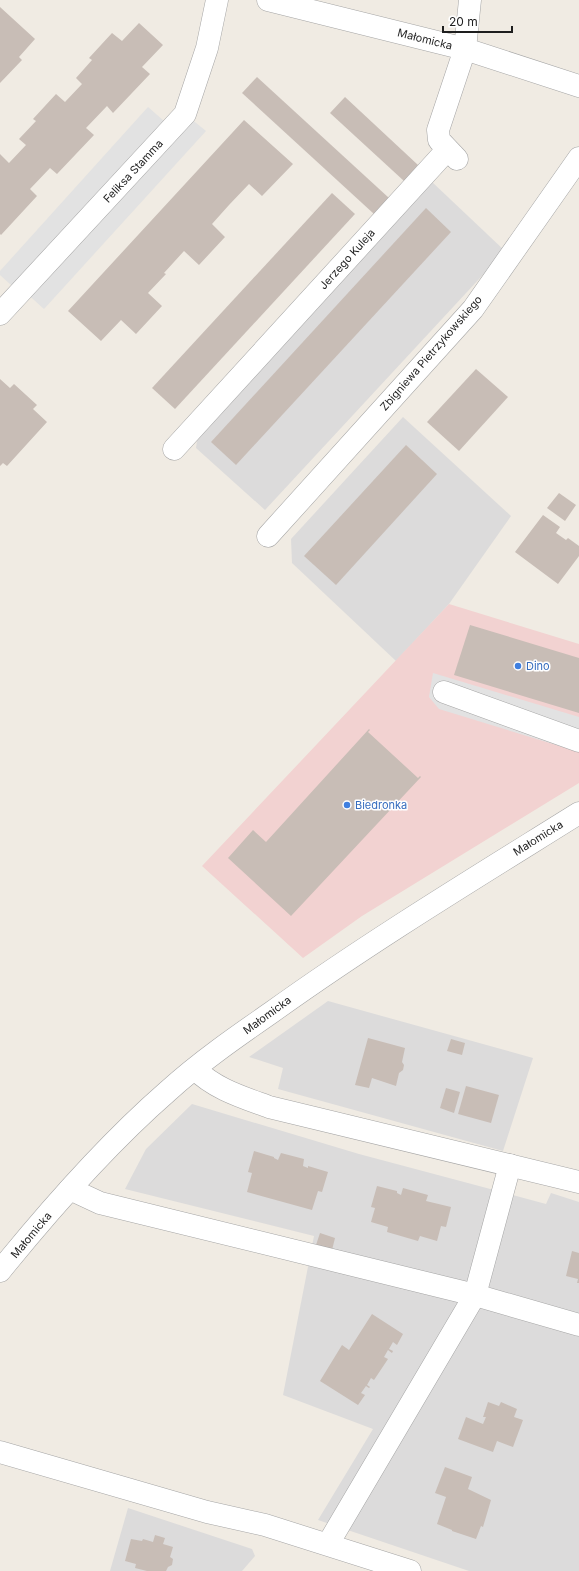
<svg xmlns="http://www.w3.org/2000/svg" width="579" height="1571" font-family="Inter,sans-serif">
	<rect width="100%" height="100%" fill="#f0ebe3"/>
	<g fill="#dcdbdb">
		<path d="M 431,181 L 505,251 L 265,510 L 196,448 L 198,434 Z"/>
		<path d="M 403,417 L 511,516 L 449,604 L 396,661 L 292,563 L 291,539 Z"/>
		<path d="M 328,1001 L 533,1058 L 503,1151 L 278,1089 L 283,1068 L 249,1057 Z"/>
		<path d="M 192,1104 L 359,1154 L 546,1204 L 551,1193 L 579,1202 L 579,1571 L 469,1571 L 318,1520 L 373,1429 L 283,1395 L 314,1236 L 125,1189 L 146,1149 Z"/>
		<path d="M 128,1508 L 252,1549 L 255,1556 L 242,1571 L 110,1571 Z"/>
	</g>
	<path fill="#f2d2d1" d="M 449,604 L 579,644 L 579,783 L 362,916 L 303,958 L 202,866 Z"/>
	<g fill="#e2e2e2">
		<path d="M 148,107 L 172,128 L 185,114 L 206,131 L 44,309 L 23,290 L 20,293 L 0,275 L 0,271 Z"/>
		<path d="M 433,673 L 579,717 L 579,752 L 439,709 L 429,697 Z"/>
	</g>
	<g fill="#c8bdb6">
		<path d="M 0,7 L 35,39 L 19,57 L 22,60 L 0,83 Z"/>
		<path d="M 139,23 L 163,45 L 142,67 L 150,74 L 113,113 L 107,106 L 86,128 L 94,135 L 57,174 L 50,168 L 30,189 L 37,196 L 1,235 L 0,234 L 0,154 L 9,163 L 26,145 L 19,139 L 36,121 L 33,119 L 56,94 L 65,102 L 82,84 L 76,78 L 92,60 L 89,58 L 112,33 L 122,41 Z"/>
		<path d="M 257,77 L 389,198 L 374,214 L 242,93 Z"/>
		<path d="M 345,97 L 418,165 L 404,181 L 330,113 Z"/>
		<path d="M 244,120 L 293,164 L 262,196 L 249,184 L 229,205 L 212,224 L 225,237 L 199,265 L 184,251 L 164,273 L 166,274 L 148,293 L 162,306 L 136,334 L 121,320 L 101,341 L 68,311 Z"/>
		<path d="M 332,193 L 355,214 L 175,409 L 152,388 Z"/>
		<path d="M 426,208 L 451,232 L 236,465 L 211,442 Z"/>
		<path d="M 476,369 L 508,397 L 459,451 L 427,422 Z"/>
		<path d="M 0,379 L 10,388 L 14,384 L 37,405 L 33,409 L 47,422 L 7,466 L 3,463 L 0,466 Z"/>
		<path d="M 406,445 L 437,474 L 336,585 L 304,556 Z"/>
		<path d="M 559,493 L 576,505 L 565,521 L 547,508 Z"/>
		<path d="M 543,515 L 560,527 L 556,533 L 566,540 L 568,538 L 579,546 L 579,556 L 558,584 L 515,552 Z"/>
		<path d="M 470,625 L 579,658 L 579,713 L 454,675 Z"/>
		<path d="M 369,729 L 370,730 L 368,732 L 418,778 L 420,776 L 421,777 L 291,916 L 228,858 L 253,830 L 266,842 Z"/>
		<path d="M 368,1038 L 405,1048 L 402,1062 L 404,1065 L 403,1070 L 399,1073 L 396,1086 L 372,1078 L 369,1088 L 355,1085 Z"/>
		<path d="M 451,1039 L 465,1043 L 462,1055 L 447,1051 Z"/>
		<path d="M 466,1086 L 499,1095 L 491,1123 L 458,1114 Z"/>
		<path d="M 446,1088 L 460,1092 L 454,1113 L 440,1108 Z"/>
		<path d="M 254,1151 L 274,1157 L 274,1158 L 278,1160 L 281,1153 L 304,1159 L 303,1166 L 308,1168 L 308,1166 L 328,1172 L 322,1192 L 318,1191 L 312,1210 L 247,1192 L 252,1173 L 248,1172 Z"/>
		<path d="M 377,1186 L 397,1191 L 397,1193 L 401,1195 L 403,1188 L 428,1195 L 426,1201 L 451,1207 L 446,1227 L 441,1226 L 437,1241 L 420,1236 L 418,1241 L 387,1232 L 388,1227 L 371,1222 L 375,1208 L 371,1207 Z"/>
		<path d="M 320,1233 L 335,1238 L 332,1250 L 316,1245 Z"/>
		<path d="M 572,1251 L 579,1253 L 579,1283 L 577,1283 L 578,1279 L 566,1276 Z"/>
		<path d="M 372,1314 L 403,1334 L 397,1345 L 393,1342 L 389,1349 L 393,1351 L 392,1353 L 388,1350 L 384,1357 L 388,1359 L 374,1380 L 371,1378 L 367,1385 L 370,1387 L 369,1388 L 366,1386 L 361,1393 L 365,1395 L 358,1405 L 320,1381 L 342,1345 L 349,1350 Z"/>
		<path d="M 488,1402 L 499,1406 L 501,1402 L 517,1409 L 514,1417 L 523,1420 L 513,1447 L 497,1441 L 493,1452 L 458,1439 L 466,1417 L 483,1424 L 486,1417 L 483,1417 Z"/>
		<path d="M 445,1467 L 472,1477 L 468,1489 L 491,1500 L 483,1527 L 481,1526 L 476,1539 L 452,1531 L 452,1530 L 437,1524 L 446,1497 L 435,1493 Z"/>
		<path d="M 155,1535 L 165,1538 L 163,1544 L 173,1547 L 170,1557 L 173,1559 L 172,1565 L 168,1567 L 166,1571 L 147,1571 L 135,1568 L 136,1564 L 125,1561 L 131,1539 L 142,1541 L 143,1539 L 153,1542 Z"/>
	</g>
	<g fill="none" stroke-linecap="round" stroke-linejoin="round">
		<defs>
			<g id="minor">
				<path d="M 268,0 L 465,49 L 579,86"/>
				<path d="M 457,159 L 439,140 L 438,130 L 465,49 L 470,0"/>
				<path d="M 0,314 L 185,114 L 207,48 L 217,0"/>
				<path d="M 174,449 L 447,150"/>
				<path d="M 268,536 L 473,309 L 579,158"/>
				<path d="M 444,692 L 579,741"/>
				<path d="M 195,1069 C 215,1089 242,1097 269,1107 L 579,1182"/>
				<path d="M 70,1189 L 100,1203 L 475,1295 L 579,1325"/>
				<path d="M 0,1271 C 51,1208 106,1145 168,1091 C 200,1062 236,1037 272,1012 C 371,941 475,878 579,813"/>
				<path d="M 0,1452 L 207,1512 L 265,1525 L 410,1571"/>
				<path d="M 328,1544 L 475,1295 L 510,1165"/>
			</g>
		</defs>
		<use href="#minor" stroke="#a5a5a5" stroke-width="23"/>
		<use href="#minor" stroke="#fff" stroke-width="22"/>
	</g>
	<g fill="#3f7fe0" stroke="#fff" stroke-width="1.5">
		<circle cx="518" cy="666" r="4"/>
		<circle cx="347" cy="805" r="4"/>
	</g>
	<g text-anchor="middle" stroke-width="3" stroke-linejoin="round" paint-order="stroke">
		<g font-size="11" fill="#1e1e1e" stroke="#fff">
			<text transform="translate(425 39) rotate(14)" y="4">Małomicka</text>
			<text transform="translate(133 171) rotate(-47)" y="4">Feliksa Stamma</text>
			<text transform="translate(347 259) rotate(-48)" y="4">Jerzego Kuleja</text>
			<text transform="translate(431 353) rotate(-49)" y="4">Zbigniewa Pietrzykowskiego</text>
			<text transform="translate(538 838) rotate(-32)" y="4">Małomicka</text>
			<text transform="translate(267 1015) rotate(-36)" y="4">Małomicka</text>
			<text transform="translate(31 1235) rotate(-50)" y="4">Małomicka</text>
		</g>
		<g font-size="11" fill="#366cbe" stroke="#fff" text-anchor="start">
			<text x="526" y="670">Dino</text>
			<text x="355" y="809">Biedronka</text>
		</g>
	</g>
	<path d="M443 26v6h69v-6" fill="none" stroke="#1e1e1e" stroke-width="2"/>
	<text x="449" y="26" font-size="12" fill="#1e1e1e" stroke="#ffffff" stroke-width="3" paint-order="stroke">20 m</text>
</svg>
